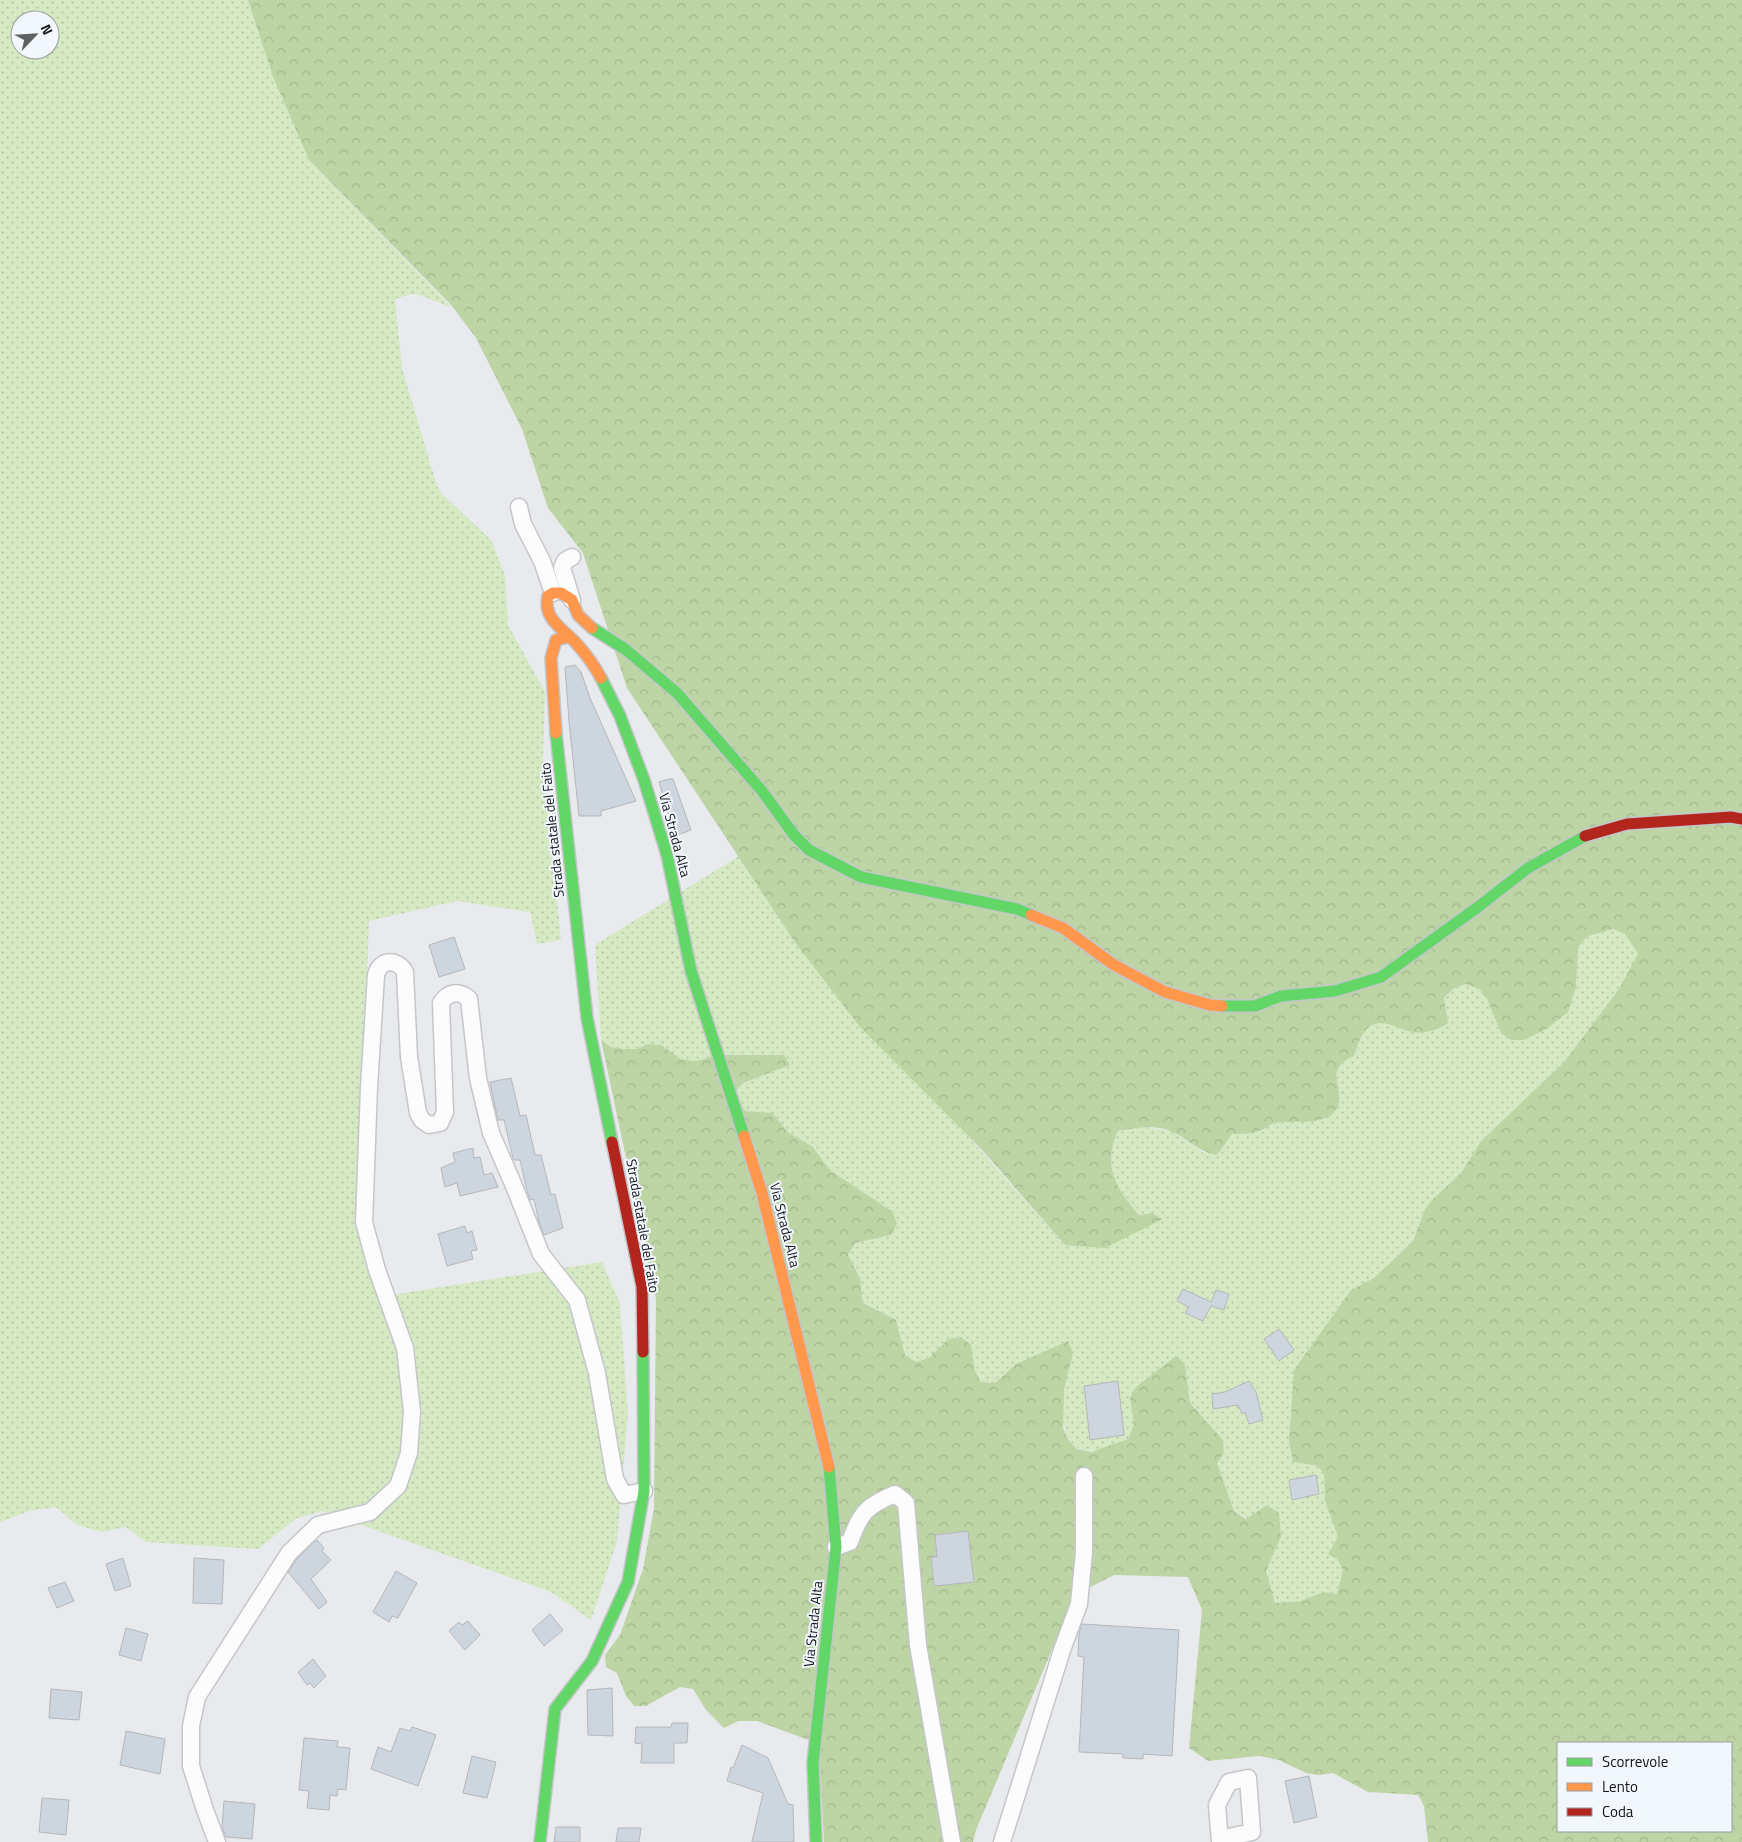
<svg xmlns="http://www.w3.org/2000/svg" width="1742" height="1842" font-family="'Titillium Web',sans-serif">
	<defs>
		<pattern id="grass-dots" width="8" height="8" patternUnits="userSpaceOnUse" patternTransform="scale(1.25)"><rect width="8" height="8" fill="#d5e9c3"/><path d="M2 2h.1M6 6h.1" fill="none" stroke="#b6c7a7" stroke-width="1.8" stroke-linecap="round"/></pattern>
		<pattern id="forest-crowns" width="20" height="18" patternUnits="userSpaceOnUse" patternTransform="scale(1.25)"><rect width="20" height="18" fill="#bdd5a5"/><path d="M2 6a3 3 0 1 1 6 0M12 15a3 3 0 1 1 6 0" fill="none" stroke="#a2b68d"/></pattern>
	</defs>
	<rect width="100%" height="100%" fill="#e8eaed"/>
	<g fill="url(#grass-dots)" fill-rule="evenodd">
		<path d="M 0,0 L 248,0 L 273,77 L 309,160 L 451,307 L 422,296 L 411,294 L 395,299 L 402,368 L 437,486 L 442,494 L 491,540 L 505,575 L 508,625 L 545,692 L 543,759 L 561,940 L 537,944 L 530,912 L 457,901 L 369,921 L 361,1147 L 355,1226 L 378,1297 L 602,1262 L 620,1303 L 628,1414 L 617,1541 L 591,1620 L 551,1592 L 322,1511 L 297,1518 L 258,1549 L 146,1542 L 126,1527 L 102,1532 L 77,1525 L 56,1507 L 30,1511 L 0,1522 ZM 20,20 L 50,20 L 50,50 L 20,50 Z"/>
		<path d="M 739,856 L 794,941 L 1065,1245 L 1162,1219 L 1151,1213 L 1139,1215 C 1116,1189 1102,1166 1118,1131 L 1144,1127 L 1172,1131 L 1204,1153 L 1232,1134 L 1258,1131 L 1275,1123 L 1325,1119 L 1340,1098 C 1337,1076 1330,1066 1354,1056 L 1364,1031 L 1375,1023 L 1388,1022 L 1412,1032 L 1448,1023 L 1444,998 L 1453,989 L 1465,984 L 1479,989 L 1487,999 L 1501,1033 L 1576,987 L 1578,947 L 1588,936 L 1613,929 L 1625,934 L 1638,954 L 1619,989 L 1564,1062 L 1481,1141 L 1461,1173 L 1432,1200 L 1425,1209 L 1413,1241 L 1374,1278 L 1351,1290 L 1289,1442 L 1293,1462 L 1318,1466 L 1324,1474 L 1325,1501 L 1338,1537 L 1337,1559 L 1343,1570 L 1337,1594 L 1324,1592 L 1300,1601 L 1274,1603 L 1266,1571 L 1281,1537 L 1234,1511 L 1217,1463 L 1224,1453 L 1223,1440 L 1190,1403 L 1185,1364 L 1130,1398 L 1134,1424 L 1128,1439 C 1117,1443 1103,1450 1091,1451 C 1085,1452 1078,1449 1074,1445 C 1052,1423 1066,1379 1073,1353 L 1016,1364 L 995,1383 L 981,1382 L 975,1371 L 971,1345 L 948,1339 L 929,1358 L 916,1362 L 905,1355 L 896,1320 L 863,1303 L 860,1278 L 848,1255 L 854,1243 L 891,1235 L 893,1212 L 830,1170 L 812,1146 L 789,1133 L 772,1114 L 745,1111 L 733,1092 L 743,1083 L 790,1065 L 720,1055 L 695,1061 L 681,1059 L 661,1045 L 648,1044 L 637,1049 L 624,1049 L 611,1047 L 601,1040 L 595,945 Z"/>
	</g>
	<path fill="url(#forest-crowns)" fill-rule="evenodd" d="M 248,0 L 1742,0 L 1742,1842 L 1428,1842 L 1424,1806 L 1418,1795 L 1368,1792 L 1333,1773 L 1319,1775 L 1306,1773 L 1279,1760 L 1259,1756 L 1208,1761 L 1189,1748 L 1202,1610 L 1188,1577 L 1114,1575 L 1075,1595 L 976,1830 L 973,1842 L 824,1842 L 819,1744 L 757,1721 L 738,1721 L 724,1728 L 706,1710 L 693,1689 L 680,1687 L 646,1706 L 634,1706 L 626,1696 L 617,1673 L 606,1667 L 605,1655 L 620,1635 L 643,1569 L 654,1509 L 656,1299 L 601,1040 L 611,1047 L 624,1049 L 637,1049 L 648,1044 L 661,1045 L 681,1059 L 695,1061 L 720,1055 L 784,1055 L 790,1065 L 743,1083 L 734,1092 L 745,1111 L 772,1113 L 789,1133 L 812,1146 L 830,1170 L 893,1212 L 897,1224 L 891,1235 L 855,1243 L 848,1255 L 860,1278 L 863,1303 L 896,1320 L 905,1355 L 916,1362 L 929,1358 L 948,1339 L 961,1337 L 971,1345 L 975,1371 L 981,1382 L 995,1383 L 1016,1364 L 1068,1341 L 1073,1353 L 1064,1390 L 1063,1428 L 1068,1439 L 1077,1449 L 1091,1452 L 1128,1439 L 1134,1424 L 1130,1398 L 1135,1388 L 1176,1356 L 1185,1364 L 1190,1403 L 1223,1440 L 1224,1453 L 1217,1463 L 1234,1511 L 1246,1519 L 1267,1505 L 1279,1513 L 1281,1537 L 1266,1571 L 1275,1603 L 1300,1601 L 1324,1592 L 1337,1594 L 1343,1570 L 1337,1559 L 1328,1554 L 1338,1537 L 1325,1501 L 1324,1474 L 1318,1466 L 1293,1462 L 1289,1442 L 1294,1370 L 1351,1290 L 1374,1278 L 1413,1241 L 1425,1209 L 1432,1200 L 1461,1173 L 1481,1141 L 1564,1062 L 1619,989 L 1638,954 L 1625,934 L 1613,929 L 1588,936 L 1578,947 L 1576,987 L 1568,1012 L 1548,1028 L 1524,1040 L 1511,1040 L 1501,1033 L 1487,999 L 1479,989 L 1465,984 L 1453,989 L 1444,998 L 1448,1023 C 1438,1030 1425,1034 1412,1032 C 1395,1029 1380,1014 1365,1031 C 1360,1037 1357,1048 1354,1056 C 1319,1071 1350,1090 1335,1111 C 1325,1126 1292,1120 1276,1123 C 1270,1124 1265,1129 1259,1131 C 1250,1134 1240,1134 1232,1134 L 1217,1155 C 1196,1151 1190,1140 1173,1132 C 1156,1124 1135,1128 1118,1131 C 1102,1166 1116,1188 1139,1215 L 1151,1213 L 1163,1219 L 1105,1248 L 1065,1245 L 984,1152 L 859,1026 L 794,941 L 627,688 L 583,553 L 548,508 L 522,429 L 476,338 L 452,306 L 309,160 L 273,77 ZM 1558,1743 L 1731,1743 L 1731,1831 L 1558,1831 Z"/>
	<g fill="#cdd5df" stroke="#b5b7b9">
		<path d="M 575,665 L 581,672 L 590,698 L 636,801 L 601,811 L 601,816 L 579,816 L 569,721 L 565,667 Z"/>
		<path d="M 669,779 L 673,779 L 691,830 L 675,836 L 659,782 Z"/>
		<path d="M 454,937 L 465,969 L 439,977 L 429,945 Z"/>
		<path d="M 511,1078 L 520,1116 L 526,1115 L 535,1155 L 541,1155 L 551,1195 L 555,1194 L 563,1228 L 544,1235 L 539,1222 L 534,1199 L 530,1200 L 527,1191 L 520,1160 L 514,1160 L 513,1158 L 504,1120 L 498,1120 L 490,1082 Z"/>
		<path d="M 473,1148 L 474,1158 L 480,1157 L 484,1175 L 492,1173 L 498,1187 L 460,1196 L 457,1183 L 445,1187 L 441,1168 L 455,1162 L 453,1153 Z"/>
		<path d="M 465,1226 L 467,1233 L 472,1231 L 477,1250 L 471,1251 L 473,1259 L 447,1266 L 438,1234 Z"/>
		<path d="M 1183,1289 L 1211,1302 L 1216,1290 L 1229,1294 L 1224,1310 L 1211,1306 L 1203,1321 L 1185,1313 L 1189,1307 L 1177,1301 Z"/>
		<path d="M 1279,1329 L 1294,1350 L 1279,1361 L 1264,1339 Z"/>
		<path d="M 1118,1381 L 1124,1435 L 1090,1440 L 1084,1386 Z"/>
		<path d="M 1249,1381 L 1256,1392 L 1263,1420 L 1249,1424 L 1245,1412 L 1242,1414 L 1238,1405 L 1213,1409 L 1212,1394 L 1225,1392 Z"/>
		<path d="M 1316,1475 L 1319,1494 L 1292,1500 L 1289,1480 Z"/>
		<path d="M 968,1531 L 974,1582 L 934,1586 L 931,1557 L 937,1557 L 935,1535 Z"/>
		<path d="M 317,1540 L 324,1548 L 322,1551 L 331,1560 L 311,1579 L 327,1602 L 319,1609 L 288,1572 L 297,1559 Z"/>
		<path d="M 123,1558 L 131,1586 L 115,1591 L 106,1564 Z"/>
		<path d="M 194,1558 L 224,1560 L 222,1604 L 193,1603 Z"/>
		<path d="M 396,1571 L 417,1583 L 398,1618 L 392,1616 L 389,1622 L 373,1612 Z"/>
		<path d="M 65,1582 L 74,1601 L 57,1608 L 48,1588 Z"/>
		<path d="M 550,1614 L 563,1630 L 544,1646 L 532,1630 Z"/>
		<path d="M 468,1621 L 480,1635 L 465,1650 L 449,1631 L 459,1622 L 462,1625 Z"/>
		<path d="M 1082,1624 L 1179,1630 L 1172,1756 L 1143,1754 L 1143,1759 L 1123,1758 L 1123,1754 L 1079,1752 L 1084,1657 L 1078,1656 L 1079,1633 Z"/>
		<path d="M 126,1628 L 148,1634 L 141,1661 L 119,1655 Z"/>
		<path d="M 313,1659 L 326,1676 L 314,1688 L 310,1683 L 307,1685 L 298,1672 Z"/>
		<path d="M 612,1688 L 613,1736 L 588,1735 L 587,1690 Z"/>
		<path d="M 51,1689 L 82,1692 L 79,1720 L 49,1718 Z"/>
		<path d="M 672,1723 L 688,1723 L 687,1743 L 674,1743 L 674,1763 L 641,1763 L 642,1744 L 635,1743 L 636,1727 L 671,1727 Z"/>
		<path d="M 412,1727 L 436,1735 L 418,1786 L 371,1769 L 378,1747 L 391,1752 L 400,1728 L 410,1731 Z"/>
		<path d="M 126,1731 L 165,1739 L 160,1774 L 120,1765 Z"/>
		<path d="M 304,1738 L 338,1741 L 337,1747 L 350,1748 L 346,1790 L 338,1789 L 337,1796 L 330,1795 L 329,1810 L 307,1808 L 309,1791 L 299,1790 Z"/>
		<path d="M 742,1745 L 768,1758 L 788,1804 L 793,1805 L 794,1842 L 752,1842 L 763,1793 L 727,1781 L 731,1767 L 733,1768 Z"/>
		<path d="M 472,1756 L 496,1762 L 487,1798 L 463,1793 Z"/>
		<path d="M 1309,1776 L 1317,1817 L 1294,1823 L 1285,1781 Z"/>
		<path d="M 42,1798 L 69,1800 L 66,1835 L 39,1832 Z"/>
		<path d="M 224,1801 L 255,1804 L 252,1839 L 226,1837 L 222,1827 Z"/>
		<path d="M 556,1827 L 580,1827 L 580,1842 L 554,1842 Z"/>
		<path d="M 618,1828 L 641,1828 L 639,1842 L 616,1842 Z"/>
	</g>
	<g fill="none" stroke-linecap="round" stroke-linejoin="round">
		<defs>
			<g id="street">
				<path d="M 519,507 L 523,524 L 542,561 L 553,593"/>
				<path d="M 572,600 L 562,568 L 565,561 L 572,557"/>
				<path d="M 836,1547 L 850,1542 C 860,1513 866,1506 895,1494 L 906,1503 L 918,1645 L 952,1842"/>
				<path d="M 1220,1839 L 1252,1832 L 1248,1778 L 1229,1782 L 1217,1805 L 1220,1842"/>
				<path d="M 217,1842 L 205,1810 L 191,1766 L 191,1726 L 197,1697 L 289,1553 L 318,1525 L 370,1512 L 398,1486 L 409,1453 L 412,1412 L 405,1348 L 377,1270 L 364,1222 L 369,1087 L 376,975 C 380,959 397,958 405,972 L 409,1057 L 418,1113 L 422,1120 L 429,1125 L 440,1123 L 445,1112 L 441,1003 C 448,992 459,990 469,999 L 478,1078 L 491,1133 L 514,1186 L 541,1254 L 577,1300 L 597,1373 L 615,1479 L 624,1495 L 644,1491"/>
				<path d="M 1002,1842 L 1062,1650 L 1079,1604 L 1084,1552 L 1084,1476"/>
			</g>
			<g id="fast">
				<path d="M 592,628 L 625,649 L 677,693 L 762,791 L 794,835 L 809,850 L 861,877 L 1017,909 L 1031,915"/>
				<path d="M 601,678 L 620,716 L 644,780 L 667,855 L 691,971 L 744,1136"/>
				<path d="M 556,733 L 587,1018 L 612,1142"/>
				<path d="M 1222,1006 L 1255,1006 L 1281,996 L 1335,991 L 1381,977 L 1478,907 L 1528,868 L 1585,836"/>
				<path d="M 540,1842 L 555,1709 L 592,1661 L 628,1582 L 644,1491 L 643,1352"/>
				<path d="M 816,1842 L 813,1763 L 836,1547 L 829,1467"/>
			</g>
			<g id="slow">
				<path d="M 592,628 L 578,615 L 572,600 L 561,593 L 553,593 L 548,596 C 542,618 563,629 576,643 C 585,653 594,665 601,678"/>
				<path d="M 556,733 L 551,658 L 556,640 L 568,637"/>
				<path d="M 1031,915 L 1063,928 L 1114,965 L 1165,992 L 1210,1005 L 1222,1006"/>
				<path d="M 744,1136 L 762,1193 L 829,1467"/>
			</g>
			<g id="jam">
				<path d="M 1585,836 L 1627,824 L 1731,817 L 1742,819"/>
				<path d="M 612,1142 L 642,1287 L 643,1352"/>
			</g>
		</defs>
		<use href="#street" stroke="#c4c6c9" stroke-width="19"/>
		<use href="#fast" stroke="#c4c6c9" stroke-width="14"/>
		<use href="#slow" stroke="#c4c6c9" stroke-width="14"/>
		<use href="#jam" stroke="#c4c6c9" stroke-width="14"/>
		<use href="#street" stroke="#fcfcfc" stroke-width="16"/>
		<use href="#fast" stroke="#63d668" stroke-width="11"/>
		<use href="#slow" stroke="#ff974d" stroke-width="11"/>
		<use href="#jam" stroke="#b3261e" stroke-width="11"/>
	</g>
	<g text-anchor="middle" stroke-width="4" stroke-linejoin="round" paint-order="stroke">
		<g font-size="14" fill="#131517" stroke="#f2f7fd">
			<text transform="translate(552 830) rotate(-96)" y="5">Strada statale del Faito</text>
			<text transform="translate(675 835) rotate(75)" y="5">Via Strada Alta</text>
			<text transform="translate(785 1225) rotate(76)" y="5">Via Strada Alta</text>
			<text transform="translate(643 1226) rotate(80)" y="5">Strada statale del Faito</text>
			<text transform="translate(813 1624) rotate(-84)" y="5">Via Strada Alta</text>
		</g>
	</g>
	<rect x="1557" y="1742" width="175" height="90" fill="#f2f7fd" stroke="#999da1"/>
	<rect x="1567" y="1758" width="25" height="8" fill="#63d668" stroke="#999da1"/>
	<text x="1602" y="1767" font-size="15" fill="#131517">Scorrevole</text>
	<rect x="1567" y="1783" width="25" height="8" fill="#ff974d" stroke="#999da1"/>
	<text x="1602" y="1792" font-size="15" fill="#131517">Lento</text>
	<rect x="1567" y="1808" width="25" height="8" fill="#b3261e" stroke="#999da1"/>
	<text x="1602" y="1817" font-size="15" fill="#131517">Coda</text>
	<g transform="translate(35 35) rotate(65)"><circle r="24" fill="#f2f7fd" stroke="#999da1"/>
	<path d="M0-4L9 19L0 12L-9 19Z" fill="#5e6062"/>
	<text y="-8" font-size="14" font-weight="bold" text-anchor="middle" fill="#131517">N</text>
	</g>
</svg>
